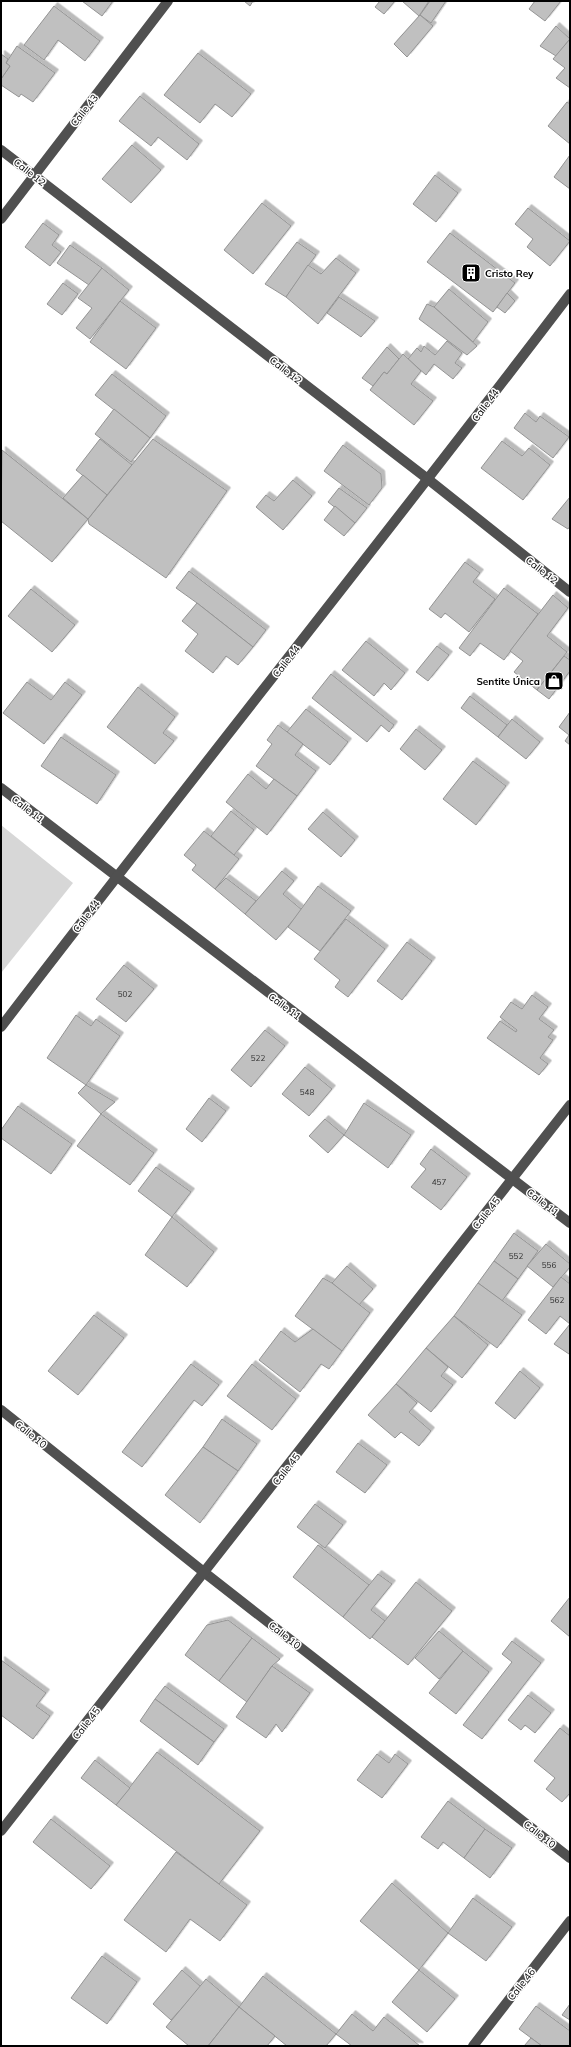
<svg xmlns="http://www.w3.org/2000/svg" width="571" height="2047" font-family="Mulish,sans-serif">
	<defs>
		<filter id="shadow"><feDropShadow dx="3.5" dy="-3.5" stdDeviation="0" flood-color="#0004"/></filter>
	</defs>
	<rect width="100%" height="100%" fill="#fff"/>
	<path fill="#d7d7d7" d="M 1,825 L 73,883 L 1,973 Z"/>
	<g fill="#c0c0c0" stroke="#949494" filter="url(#shadow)">
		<path d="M 82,1 L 113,1 L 102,16 Z"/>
		<path d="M 244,1 L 253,1 L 250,6 Z"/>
		<path d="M 380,1 L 395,1 L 384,14 L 375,7 Z"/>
		<path d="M 402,1 L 429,1 L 419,16 Z"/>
		<path d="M 430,1 L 446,1 L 431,23 L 420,15 Z"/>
		<path d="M 535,1 L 561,1 L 545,21 L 529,9 Z"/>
		<path d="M 54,6 L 100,41 L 85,61 L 58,40 L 44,60 L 24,45 Z"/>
		<path d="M 420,15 L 433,26 L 407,57 L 394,44 Z"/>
		<path d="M 556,26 L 570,39 L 556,56 L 540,46 Z"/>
		<path d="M 570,39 L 570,88 L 556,78 L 565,68 L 553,59 Z"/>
		<path d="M 17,46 L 55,73 L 33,102 L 21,94 L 19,97 L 1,85 L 1,79 L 10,66 L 6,63 Z"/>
		<path d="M 198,53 L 251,94 L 232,117 L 215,104 L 200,123 L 164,95 Z"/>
		<path d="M 1,54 L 8,59 L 6,63 L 10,66 L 1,79 Z"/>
		<path d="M 140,96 L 199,144 L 187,160 L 158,137 L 151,146 L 119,121 Z"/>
		<path d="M 567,102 L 570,104 L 570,144 L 548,126 Z"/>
		<path d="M 132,145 L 161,170 L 131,203 L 102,179 Z"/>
		<path d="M 570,155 L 570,189 L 554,177 Z"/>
		<path d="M 435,175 L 458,193 L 436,222 L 413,204 Z"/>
		<path d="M 262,203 L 291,226 L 253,274 L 224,250 Z"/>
		<path d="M 528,208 L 570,241 L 550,266 L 527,247 L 533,239 L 515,224 Z"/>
		<path d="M 43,223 L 59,235 L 52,245 L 61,252 L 50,266 L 25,247 Z"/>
		<path d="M 450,233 L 515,283 L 493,312 L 427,262 Z"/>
		<path d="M 297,242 L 316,255 L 286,297 L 265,284 Z"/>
		<path d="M 70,245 L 102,268 L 89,285 L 57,263 Z"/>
		<path d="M 336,258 L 356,273 L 318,324 L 286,297 L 308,265 L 321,274 Z"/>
		<path d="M 102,268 L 129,290 L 90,339 L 76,328 L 92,308 L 78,298 Z"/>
		<path d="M 63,283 L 78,294 L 62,315 L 47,304 Z"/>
		<path d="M 449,289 L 488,322 L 473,342 L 434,307 Z"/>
		<path d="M 507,293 L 515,301 L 505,313 L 497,307 Z"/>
		<path d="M 339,297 L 375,321 L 361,337 L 327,313 Z"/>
		<path d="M 120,301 L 156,328 L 126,369 L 90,342 Z"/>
		<path d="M 427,304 L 434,307 L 477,346 L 467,355 L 419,319 Z"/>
		<path d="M 447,341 L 462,353 L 455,363 L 462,368 L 453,379 L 434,364 L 426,375 L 408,359 L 417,348 L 421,352 L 424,346 L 435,355 Z"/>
		<path d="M 387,347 L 399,359 L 387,374 L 384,372 L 373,386 L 362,378 Z"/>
		<path d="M 403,354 L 421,371 L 411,384 L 433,401 L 414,425 L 370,390 L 384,372 L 387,374 Z"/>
		<path d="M 112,374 L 166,416 L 150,438 L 95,395 Z"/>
		<path d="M 114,409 L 150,438 L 131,462 L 95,434 Z"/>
		<path d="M 525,413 L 536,422 L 540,416 L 569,437 L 553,458 L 514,428 Z"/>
		<path d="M 100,439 L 132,465 L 107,495 L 76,470 Z"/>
		<path d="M 153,439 L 227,491 L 166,578 L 89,524 L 88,519 Z"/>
		<path d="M 502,441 L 522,456 L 529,448 L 550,465 L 523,500 L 481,468 Z"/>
		<path d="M 343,445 L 381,474 L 382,488 L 369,505 L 324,471 Z"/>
		<path d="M 2,450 L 88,519 L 52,562 L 1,521 Z"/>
		<path d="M 83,475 L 107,495 L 88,519 L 63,498 Z"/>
		<path d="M 293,480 L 312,496 L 283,530 L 256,507 L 266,495 L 274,501 Z"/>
		<path d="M 339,488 L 367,508 L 355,523 L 328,502 Z"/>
		<path d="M 570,497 L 570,526 L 568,529 L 552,519 Z"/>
		<path d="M 335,506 L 355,523 L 344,536 L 324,520 Z"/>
		<path d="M 465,562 L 480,573 L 473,582 L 495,599 L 469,632 L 445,613 L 441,618 L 429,609 Z"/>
		<path d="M 189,571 L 266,630 L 253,647 L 197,603 L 176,588 Z"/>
		<path d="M 504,588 L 538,614 L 504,660 L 480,643 L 470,656 L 459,648 Z"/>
		<path d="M 31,589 L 75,625 L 52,652 L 8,616 Z"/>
		<path d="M 553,595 L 568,608 L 547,636 L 567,652 L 537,690 L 514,672 L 523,661 L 510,651 Z"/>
		<path d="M 197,603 L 253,647 L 238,665 L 226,656 L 213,673 L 185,651 L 198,634 L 182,621 Z"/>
		<path d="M 366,641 L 405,673 L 391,690 L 384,683 L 374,696 L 342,670 Z"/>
		<path d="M 437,646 L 449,655 L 428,681 L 416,672 Z"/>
		<path d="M 564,656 L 570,660 L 570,671 L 549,699 L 537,690 Z"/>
		<path d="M 331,674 L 394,725 L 389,732 L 381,725 L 367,742 L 312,698 Z"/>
		<path d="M 27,682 L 51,700 L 65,682 L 82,695 L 44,744 L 3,713 Z"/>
		<path d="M 138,687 L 175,717 L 163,733 L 174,741 L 155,764 L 107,727 Z"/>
		<path d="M 470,696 L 507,725 L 498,737 L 461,708 Z"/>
		<path d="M 306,709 L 348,742 L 330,765 L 287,732 Z"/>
		<path d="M 570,712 L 570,745 L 565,741 L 569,735 L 559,727 Z"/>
		<path d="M 512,719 L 540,742 L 526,759 L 498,737 Z"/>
		<path d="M 278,725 L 303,744 L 295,755 L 316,771 L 297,796 L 256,766 L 272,744 L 267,740 Z"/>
		<path d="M 416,729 L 442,750 L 425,770 L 400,749 Z"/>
		<path d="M 61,737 L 116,775 L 97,804 L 41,766 Z"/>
		<path d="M 473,761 L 506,786 L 476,825 L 443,799 Z"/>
		<path d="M 248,774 L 266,789 L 274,779 L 297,796 L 267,835 L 226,802 Z"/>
		<path d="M 231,811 L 254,830 L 234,855 L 211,836 Z"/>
		<path d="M 323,812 L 355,840 L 341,857 L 308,829 Z"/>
		<path d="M 204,831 L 239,859 L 215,889 L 192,870 L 196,865 L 184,855 Z"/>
		<path d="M 282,871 L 294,881 L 283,894 L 302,910 L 276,940 L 245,914 Z"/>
		<path d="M 226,878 L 256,901 L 245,914 L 215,889 Z"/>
		<path d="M 318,886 L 351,911 L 320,951 L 288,927 Z"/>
		<path d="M 346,919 L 385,949 L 348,997 L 335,987 L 340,980 L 314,959 Z"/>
		<path d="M 407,942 L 432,961 L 402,1000 L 377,981 Z"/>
		<path d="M 124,965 L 154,989 L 126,1022 L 96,999 Z"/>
		<path d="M 532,995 L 548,1007 L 539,1019 L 554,1030 L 548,1037 L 553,1040 L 540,1058 L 548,1064 L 539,1075 L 487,1038 L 500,1021 L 516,1032 L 517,1030 L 500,1017 L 511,1002 L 522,1009 Z"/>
		<path d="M 76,1015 L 91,1026 L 96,1019 L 120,1036 L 86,1085 L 47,1058 Z"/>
		<path d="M 265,1030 L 285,1046 L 251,1087 L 231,1070 Z"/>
		<path d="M 305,1067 L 332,1089 L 309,1116 L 282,1094 Z"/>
		<path d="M 86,1085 L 115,1102 L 101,1114 L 78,1093 Z"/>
		<path d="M 209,1098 L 226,1111 L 202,1142 L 186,1129 Z"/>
		<path d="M 364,1103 L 411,1135 L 388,1168 L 344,1135 Z"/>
		<path d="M 18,1106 L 72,1144 L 51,1174 L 1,1138 L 1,1130 Z"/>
		<path d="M 101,1114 L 154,1153 L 130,1185 L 77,1146 Z"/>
		<path d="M 325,1119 L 344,1135 L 328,1153 L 309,1136 Z"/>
		<path d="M 431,1149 L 467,1177 L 441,1210 L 411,1187 L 426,1169 L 420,1164 Z"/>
		<path d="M 156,1167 L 191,1192 L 172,1217 L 138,1191 Z"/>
		<path d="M 172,1217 L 214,1252 L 187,1287 L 145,1255 Z"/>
		<path d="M 514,1233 L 538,1251 L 518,1279 L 494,1261 Z"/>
		<path d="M 546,1244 L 570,1264 L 570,1267 L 553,1287 L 527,1266 Z"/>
		<path d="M 494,1261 L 518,1279 L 502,1301 L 478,1283 Z"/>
		<path d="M 347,1266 L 373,1289 L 358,1306 L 332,1283 Z"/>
		<path d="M 561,1277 L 570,1284 L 570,1352 L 569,1354 L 554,1344 L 570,1324 L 560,1316 L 546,1334 L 528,1320 Z"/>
		<path d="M 323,1278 L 332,1283 L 370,1313 L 342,1351 L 295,1316 Z"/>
		<path d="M 478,1283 L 522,1315 L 497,1348 L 454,1316 Z"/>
		<path d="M 94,1315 L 124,1338 L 78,1395 L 48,1371 Z"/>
		<path d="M 454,1316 L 488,1345 L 462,1378 L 426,1348 Z"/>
		<path d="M 313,1329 L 342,1351 L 329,1369 L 321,1364 L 300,1392 L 259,1360 L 281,1331 L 295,1342 Z"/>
		<path d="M 426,1348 L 448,1367 L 441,1376 L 453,1385 L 431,1412 L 396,1384 Z"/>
		<path d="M 191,1364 L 219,1385 L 202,1406 L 194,1400 L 142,1467 L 122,1452 Z"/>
		<path d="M 252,1364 L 296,1399 L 272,1430 L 227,1396 Z"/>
		<path d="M 520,1371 L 540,1388 L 515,1419 L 495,1403 Z"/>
		<path d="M 396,1384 L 417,1403 L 409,1412 L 431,1431 L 419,1446 L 401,1432 L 395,1438 L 368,1415 Z"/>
		<path d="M 222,1419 L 257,1444 L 238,1471 L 203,1447 Z"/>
		<path d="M 358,1443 L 387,1465 L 365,1493 L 336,1472 Z"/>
		<path d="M 203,1447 L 238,1471 L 200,1523 L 165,1495 Z"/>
		<path d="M 315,1504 L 343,1525 L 325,1548 L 297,1527 Z"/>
		<path d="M 318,1545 L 369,1585 L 343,1617 L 293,1577 Z"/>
		<path d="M 378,1574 L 392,1584 L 371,1610 L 385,1621 L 370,1639 L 343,1617 Z"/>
		<path d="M 416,1582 L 452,1611 L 408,1665 L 372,1637 Z"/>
		<path d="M 570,1597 L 570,1637 L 551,1621 Z"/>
		<path d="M 228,1620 L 252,1638 L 219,1681 L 185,1655 L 207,1625 Z"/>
		<path d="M 439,1631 L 463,1651 L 439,1679 L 415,1658 Z"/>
		<path d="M 252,1638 L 280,1659 L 272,1666 L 247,1702 L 219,1681 Z"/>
		<path d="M 512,1641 L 541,1663 L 482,1739 L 463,1725 L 512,1662 L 502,1654 Z"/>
		<path d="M 463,1651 L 489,1672 L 456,1714 L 429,1693 Z"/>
		<path d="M 1,1660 L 46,1693 L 36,1706 L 50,1716 L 33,1739 L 1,1715 Z"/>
		<path d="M 272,1666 L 310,1693 L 282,1732 L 276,1724 L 266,1738 L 236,1717 Z"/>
		<path d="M 165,1686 L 224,1729 L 214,1742 L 155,1699 Z"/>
		<path d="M 528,1695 L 551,1713 L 535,1733 L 525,1725 L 521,1730 L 508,1720 Z"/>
		<path d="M 155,1699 L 214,1742 L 198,1765 L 140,1721 Z"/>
		<path d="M 560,1728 L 570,1736 L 570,1793 L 562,1802 L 546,1789 L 555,1778 L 534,1761 Z"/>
		<path d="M 157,1752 L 260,1831 L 219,1884 L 116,1805 Z"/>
		<path d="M 377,1754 L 389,1763 L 395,1754 L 408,1764 L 382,1798 L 357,1780 Z"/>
		<path d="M 95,1760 L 130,1788 L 116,1805 L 81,1778 Z"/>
		<path d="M 448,1801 L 485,1829 L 464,1858 L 443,1842 L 438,1849 L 421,1837 Z"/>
		<path d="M 51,1819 L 110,1866 L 91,1889 L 33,1842 Z"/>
		<path d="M 485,1829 L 512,1848 L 490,1878 L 464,1858 Z"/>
		<path d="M 176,1852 L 247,1905 L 220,1941 L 190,1919 L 166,1952 L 124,1920 Z"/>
		<path d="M 392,1883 L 448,1933 L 419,1970 L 360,1921 Z"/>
		<path d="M 473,1898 L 512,1927 L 486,1961 L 448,1933 Z"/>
		<path d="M 102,1956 L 137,1982 L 107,2024 L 71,1998 Z"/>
		<path d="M 182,1970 L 201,1987 L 171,2020 L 153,2004 Z"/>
		<path d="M 419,1970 L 455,1999 L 427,2032 L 392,2002 Z"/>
		<path d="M 263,1976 L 336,2034 L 326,2046 L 287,2046 L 239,2007 Z"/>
		<path d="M 206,1979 L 239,2007 L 208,2046 L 189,2046 L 166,2027 Z"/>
		<path d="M 570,2004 L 570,2020 L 562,2015 Z"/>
		<path d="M 536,2006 L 570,2031 L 570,2046 L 542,2046 L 519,2029 Z"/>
		<path d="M 239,2007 L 275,2036 L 267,2046 L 208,2046 Z"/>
		<path d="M 352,2014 L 373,2031 L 384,2017 L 420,2046 L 352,2046 L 336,2034 Z"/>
		<path d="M 531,2038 L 542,2046 L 524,2046 Z"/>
	</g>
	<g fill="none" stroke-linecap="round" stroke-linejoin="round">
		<g stroke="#505050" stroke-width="10">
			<path d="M 1,150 L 429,480 L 570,592"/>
			<path d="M 1,219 L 168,1"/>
			<path d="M 1,788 L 570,1223"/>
			<path d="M 1,1027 C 189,781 383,540 570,294"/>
			<path d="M 1,1410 L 205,1573 L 570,1858"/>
			<path d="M 1,1831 L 570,1105"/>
			<path d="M 473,2046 L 570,1921"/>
		</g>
	</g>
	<defs>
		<symbol id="building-square" viewBox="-11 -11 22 22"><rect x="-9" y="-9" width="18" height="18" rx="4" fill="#000" stroke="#fff"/><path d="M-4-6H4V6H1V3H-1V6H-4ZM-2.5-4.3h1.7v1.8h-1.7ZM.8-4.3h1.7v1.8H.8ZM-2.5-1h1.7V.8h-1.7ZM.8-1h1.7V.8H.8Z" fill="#fff"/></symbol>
		<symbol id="shop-square" viewBox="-11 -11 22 22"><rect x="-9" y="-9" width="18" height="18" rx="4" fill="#000" stroke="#fff"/><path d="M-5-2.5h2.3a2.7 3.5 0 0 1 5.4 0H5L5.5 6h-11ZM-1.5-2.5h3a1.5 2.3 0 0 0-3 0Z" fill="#fff"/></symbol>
	</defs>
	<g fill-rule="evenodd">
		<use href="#building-square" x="460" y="262" width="22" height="22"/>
		<use href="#shop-square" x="543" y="670" width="22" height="22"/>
	</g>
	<g text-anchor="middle" stroke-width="3" stroke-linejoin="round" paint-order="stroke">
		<g font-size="8" fill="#303030">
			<text x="125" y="997">502</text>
			<text x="258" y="1061">522</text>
			<text x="307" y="1095">548</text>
			<text x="439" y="1185">457</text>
			<text x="516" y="1259">552</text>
			<text x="549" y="1268">556</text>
			<text x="557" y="1303">562</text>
		</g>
		<g font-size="10" fill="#000" stroke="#fff">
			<text transform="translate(84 110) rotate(-52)" y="4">Calle 43</text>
			<text transform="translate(30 172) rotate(38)" y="4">Calle 12</text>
			<text transform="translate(286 370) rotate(38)" y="4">Calle 12</text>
			<text transform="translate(485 405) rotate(-53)" y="4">Calle 44</text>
			<text transform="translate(542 570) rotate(38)" y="4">Calle 12</text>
			<text transform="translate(286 661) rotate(-52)" y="4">Calle 44</text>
			<text transform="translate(28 809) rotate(38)" y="4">Calle 11</text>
			<text transform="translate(86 916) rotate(-53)" y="4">Calle 44</text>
			<text transform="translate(285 1006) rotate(37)" y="4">Calle 11</text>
			<text transform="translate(543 1202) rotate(38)" y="4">Calle 11</text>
			<text transform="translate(486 1213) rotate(-52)" y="4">Calle 45</text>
			<text transform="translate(31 1434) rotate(39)" y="4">Calle 10</text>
			<text transform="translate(286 1469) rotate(-52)" y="4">Calle 45</text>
			<text transform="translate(285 1635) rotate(38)" y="4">Calle 10</text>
			<text transform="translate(86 1723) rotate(-52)" y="4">Calle 45</text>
			<text transform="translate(540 1834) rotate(38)" y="4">Calle 10</text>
			<text transform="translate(521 1984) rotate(-52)" y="4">Calle 46</text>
		</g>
		<g font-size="10" font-weight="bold" fill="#000" stroke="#fff" text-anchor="start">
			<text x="485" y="277">Cristo Rey</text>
			<text x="540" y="685" text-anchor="end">Sentite Única</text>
		</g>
	</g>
	<rect width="571" height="2047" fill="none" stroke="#000000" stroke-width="4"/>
</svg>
